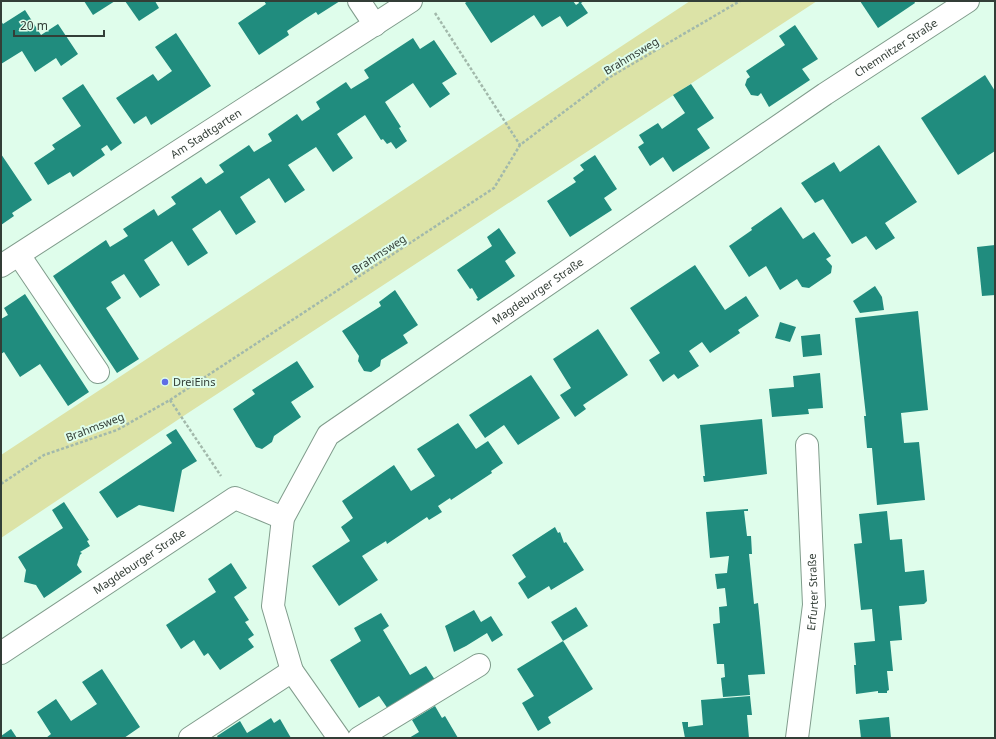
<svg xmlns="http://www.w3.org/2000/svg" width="996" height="739" font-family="'Noto Sans',sans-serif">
	<rect width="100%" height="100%" fill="#dffdeb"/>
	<path fill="#dce3a7" d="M 690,1 L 817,1 L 188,413 L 1,538 L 1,455 Z"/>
	<g fill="#208c7e">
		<path d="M 84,1 L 115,1 L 93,15 Z"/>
		<path d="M 125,1 L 155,1 L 159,8 L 139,21 Z"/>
		<path d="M 264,1 L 340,1 L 318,15 L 316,12 L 305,19 L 287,31 L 289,35 L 259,55 L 238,23 L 266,4 Z"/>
		<path d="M 468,1 L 573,1 L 576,5 L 579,3 L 578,1 L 584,1 L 581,3 L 588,13 L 567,27 L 560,16 L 542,27 L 534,15 L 491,43 L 465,3 Z"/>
		<path d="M 860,1 L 914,1 L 915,3 L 878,28 Z"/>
		<path d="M 25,10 L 41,35 L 58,24 L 78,54 L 61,66 L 56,58 L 35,72 L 22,51 L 1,64 L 1,21 L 3,24 Z"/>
		<path d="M 795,25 L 818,59 L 802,69 L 810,80 L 769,107 L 761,93 L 758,96 L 751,95 L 745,85 L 747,79 L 750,77 L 746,71 L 785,45 L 779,36 Z"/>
		<path d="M 176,33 L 211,86 L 151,125 L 146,116 L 134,124 L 116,98 L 153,74 L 158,81 L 172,71 L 155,47 Z"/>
		<path d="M 413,38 L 420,49 L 434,40 L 457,74 L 442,83 L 450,94 L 430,108 L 413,83 L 385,102 L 401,127 L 399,128 L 407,141 L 396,149 L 391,142 L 387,144 L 383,139 L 381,140 L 365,115 L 337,134 L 353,158 L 333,172 L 316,147 L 288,165 L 305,190 L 285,203 L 269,178 L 240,197 L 256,222 L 236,235 L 220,210 L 192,229 L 208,253 L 188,266 L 172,241 L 144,260 L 160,285 L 140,298 L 124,274 L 111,282 L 121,298 L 106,308 L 139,359 L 117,373 L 53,276 L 106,240 L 110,247 L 128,236 L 123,229 L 154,209 L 158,216 L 176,204 L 171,197 L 201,177 L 206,184 L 224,172 L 219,165 L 249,145 L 254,152 L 272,141 L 268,134 L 297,114 L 302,121 L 320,109 L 316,102 L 346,82 L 351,89 L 369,78 L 364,70 Z"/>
		<path d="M 985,75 L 995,91 L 995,151 L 958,175 L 921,118 Z"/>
		<path d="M 83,84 L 122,143 L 111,151 L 107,145 L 101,149 L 105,155 L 73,177 L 70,172 L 48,185 L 34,163 L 55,149 L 52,145 L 81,126 L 62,98 Z"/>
		<path d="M 691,84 L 714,118 L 697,129 L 710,148 L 673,172 L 663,157 L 650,166 L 638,147 L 644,143 L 639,135 L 658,123 L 662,129 L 685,113 L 673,95 Z"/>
		<path d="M 879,145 L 917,202 L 885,223 L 895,238 L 876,250 L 866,236 L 852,244 L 823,199 L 815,203 L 801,183 L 834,162 L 840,172 Z"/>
		<path d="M 1,154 L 32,200 L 12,213 L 14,216 L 1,225 Z"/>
		<path d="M 595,155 L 617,189 L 604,198 L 612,210 L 570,237 L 547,201 L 576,182 L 573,178 L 584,170 L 580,165 Z"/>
		<path d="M 781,207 L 803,239 L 814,232 L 831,256 L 826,259 L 832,266 L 831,273 L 809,288 L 802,287 L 797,279 L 780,290 L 766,266 L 749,277 L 729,246 L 752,230 L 751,228 Z"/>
		<path d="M 499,228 L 516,253 L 505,261 L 515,276 L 478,301 L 476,299 L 478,298 L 472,288 L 470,289 L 457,270 L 492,246 L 487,237 Z"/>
		<path d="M 995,245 L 995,295 L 982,296 L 977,247 Z"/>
		<path d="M 695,265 L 725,310 L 746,296 L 759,316 L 738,330 L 740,333 L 710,353 L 702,342 L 689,351 L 699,366 L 678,379 L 674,374 L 663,382 L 649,360 L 660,353 L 630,308 Z"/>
		<path d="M 875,286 L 882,297 L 884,310 L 860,313 L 853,301 Z"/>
		<path d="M 395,290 L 418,325 L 403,335 L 408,343 L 381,360 L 380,366 L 371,372 L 364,371 L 358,361 L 359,356 L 342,331 L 381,306 L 379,302 Z"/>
		<path d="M 25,294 L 89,392 L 68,406 L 40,364 L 20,377 L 4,352 L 1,354 L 1,319 L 8,315 L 4,308 Z"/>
		<path d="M 918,311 L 928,410 L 901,413 L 904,443 L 919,442 L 925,500 L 877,505 L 872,448 L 867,448 L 864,416 L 866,416 L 855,318 Z"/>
		<path d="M 780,322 L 796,327 L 790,342 L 775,338 Z"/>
		<path d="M 598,329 L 628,375 L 583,405 L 586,409 L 575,417 L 560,395 L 571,388 L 553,359 Z"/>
		<path d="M 820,334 L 822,355 L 803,357 L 801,336 Z"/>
		<path d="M 297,361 L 314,387 L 291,402 L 301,417 L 274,436 L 272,442 L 262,449 L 256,447 L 233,409 L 255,394 L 252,390 Z"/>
		<path d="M 820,373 L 823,408 L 808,409 L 809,414 L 772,417 L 769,389 L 794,387 L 793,376 Z"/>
		<path d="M 531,375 L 560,418 L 518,445 L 504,425 L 485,438 L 469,415 Z"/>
		<path d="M 762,419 L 767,474 L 704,482 L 703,476 L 705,476 L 700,425 Z"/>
		<path d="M 458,423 L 476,449 L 488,441 L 503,463 L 491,471 L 492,473 L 451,500 L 450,498 L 438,506 L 442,512 L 429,520 L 427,517 L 387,544 L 386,541 L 362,556 L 378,580 L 339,606 L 312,566 L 350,541 L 341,527 L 353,518 L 342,501 L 394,465 L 411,491 L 435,476 L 417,449 Z"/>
		<path d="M 176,429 L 197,461 L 182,470 L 174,512 L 139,505 L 117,518 L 99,492 L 172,443 L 166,435 Z"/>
		<path d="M 64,502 L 89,540 L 87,541 L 90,546 L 80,552 L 82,553 L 80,555 L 77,565 L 82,572 L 44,598 L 36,585 L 24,582 L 26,570 L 18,557 L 63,528 L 52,510 Z"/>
		<path d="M 748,509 L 748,511 L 744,511 L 747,536 L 751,536 L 752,554 L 749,554 L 754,604 L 758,603 L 765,674 L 748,675 L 750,695 L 723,697 L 721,678 L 725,677 L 724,664 L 717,664 L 713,624 L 720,623 L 719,607 L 727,606 L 725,588 L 717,589 L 715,574 L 727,573 L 729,556 L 710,558 L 706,512 Z"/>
		<path d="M 887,511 L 890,540 L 902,539 L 905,572 L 924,570 L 927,601 L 924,604 L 899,606 L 902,640 L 890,641 L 893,671 L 887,671 L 889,690 L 887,691 L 887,693 L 878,693 L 878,691 L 856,694 L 854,665 L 856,665 L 854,643 L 875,641 L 872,609 L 861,610 L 854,544 L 862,543 L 859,514 Z"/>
		<path d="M 555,527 L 558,533 L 560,532 L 564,543 L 566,542 L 584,570 L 551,590 L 549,586 L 528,599 L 518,583 L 526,577 L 512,555 Z"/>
		<path d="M 231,563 L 247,588 L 234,597 L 249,620 L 245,622 L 254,635 L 248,639 L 254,647 L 220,670 L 208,653 L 204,656 L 194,640 L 181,649 L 166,625 L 216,592 L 208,579 Z"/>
		<path d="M 576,607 L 588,626 L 563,641 L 551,622 Z"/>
		<path d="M 474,610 L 481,622 L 491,616 L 503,635 L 492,642 L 487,633 L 466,646 L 454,652 L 445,626 Z"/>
		<path d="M 381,613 L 389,626 L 383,630 L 410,675 L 426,666 L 435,680 L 388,709 L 379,696 L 359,708 L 330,660 L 361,641 L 354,628 Z"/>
		<path d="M 563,641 L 593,689 L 548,717 L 551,723 L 538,731 L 522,703 L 534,696 L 517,669 Z"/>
		<path d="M 102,669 L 140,727 L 124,738 L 46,738 L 51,734 L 37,712 L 56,699 L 71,721 L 97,704 L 82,682 Z"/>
		<path d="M 750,696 L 752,715 L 747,715 L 749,738 L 685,738 L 682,722 L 688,722 L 688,727 L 703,725 L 701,700 Z"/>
		<path d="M 435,706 L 442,718 L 445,716 L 458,738 L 409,738 L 419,732 L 412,720 Z"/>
		<path d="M 889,717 L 891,738 L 861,738 L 859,720 Z"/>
		<path d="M 271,718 L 274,723 L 280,719 L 291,738 L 218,738 L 217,736 L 240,721 L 247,733 Z"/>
		<path d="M 11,729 L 17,738 L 1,738 L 1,736 Z"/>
	</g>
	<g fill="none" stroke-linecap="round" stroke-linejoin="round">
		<defs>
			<g id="minor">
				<path d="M 359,1 L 375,25"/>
				<path d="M 19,255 L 98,372"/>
				<path id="s1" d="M 1,266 L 411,1"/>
				<path id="s2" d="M 1,653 L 235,498 L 283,518"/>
				<path id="s3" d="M 292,671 L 273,606 L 283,518 L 328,435 L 825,94 L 968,1"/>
				<path d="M 190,738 L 292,671 L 339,738"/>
				<path d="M 359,738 L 479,665"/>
				<path id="s4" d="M 797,738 L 814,605 L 807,445"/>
			</g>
		</defs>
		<use href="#minor" stroke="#809c8c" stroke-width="24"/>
		<g stroke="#a2b9ab" stroke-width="2.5" stroke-dasharray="3 2" stroke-linecap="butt">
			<path d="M 435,13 L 520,145"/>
			<path d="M 170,400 L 221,476"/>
			<path d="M 1,484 L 44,455 L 117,430 L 170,400 L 494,188 L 520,145 L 610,77 L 740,1"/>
		</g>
		<use href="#minor" stroke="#fff" stroke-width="22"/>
	</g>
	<circle fill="#5f6ee6" stroke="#dffdeb" stroke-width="1.5" cx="165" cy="382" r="4"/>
	<g text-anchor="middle" stroke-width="4" stroke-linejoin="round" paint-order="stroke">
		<g font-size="11" fill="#333e37" stroke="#dffdeb">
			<text dy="4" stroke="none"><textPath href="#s3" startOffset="938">Chemnitzer Straße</textPath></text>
			<text transform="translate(631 56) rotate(-31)" y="4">Brahmsweg</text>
			<text dy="4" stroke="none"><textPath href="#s1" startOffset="244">Am Stadtgarten</textPath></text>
			<text transform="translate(379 254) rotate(-33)" y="4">Brahmsweg</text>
			<text dy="4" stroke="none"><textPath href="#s3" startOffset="505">Magdeburger Straße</textPath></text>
			<text transform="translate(95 427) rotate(-21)" y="4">Brahmsweg</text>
			<text dy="4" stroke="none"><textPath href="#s2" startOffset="166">Magdeburger Straße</textPath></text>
			<text dy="4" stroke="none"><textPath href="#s4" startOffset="147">Erfurter Straße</textPath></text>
		</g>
		<g font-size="11" fill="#333e37" stroke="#dffdeb" text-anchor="start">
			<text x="173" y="386">DreiEins</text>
		</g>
	</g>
	<rect width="996" height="739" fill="none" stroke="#333e37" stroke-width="4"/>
	<path d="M14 30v6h90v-6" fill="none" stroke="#333e37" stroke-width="2"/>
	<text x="20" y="30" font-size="12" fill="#333e37" stroke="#dffdeb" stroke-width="3" paint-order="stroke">20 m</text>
</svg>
